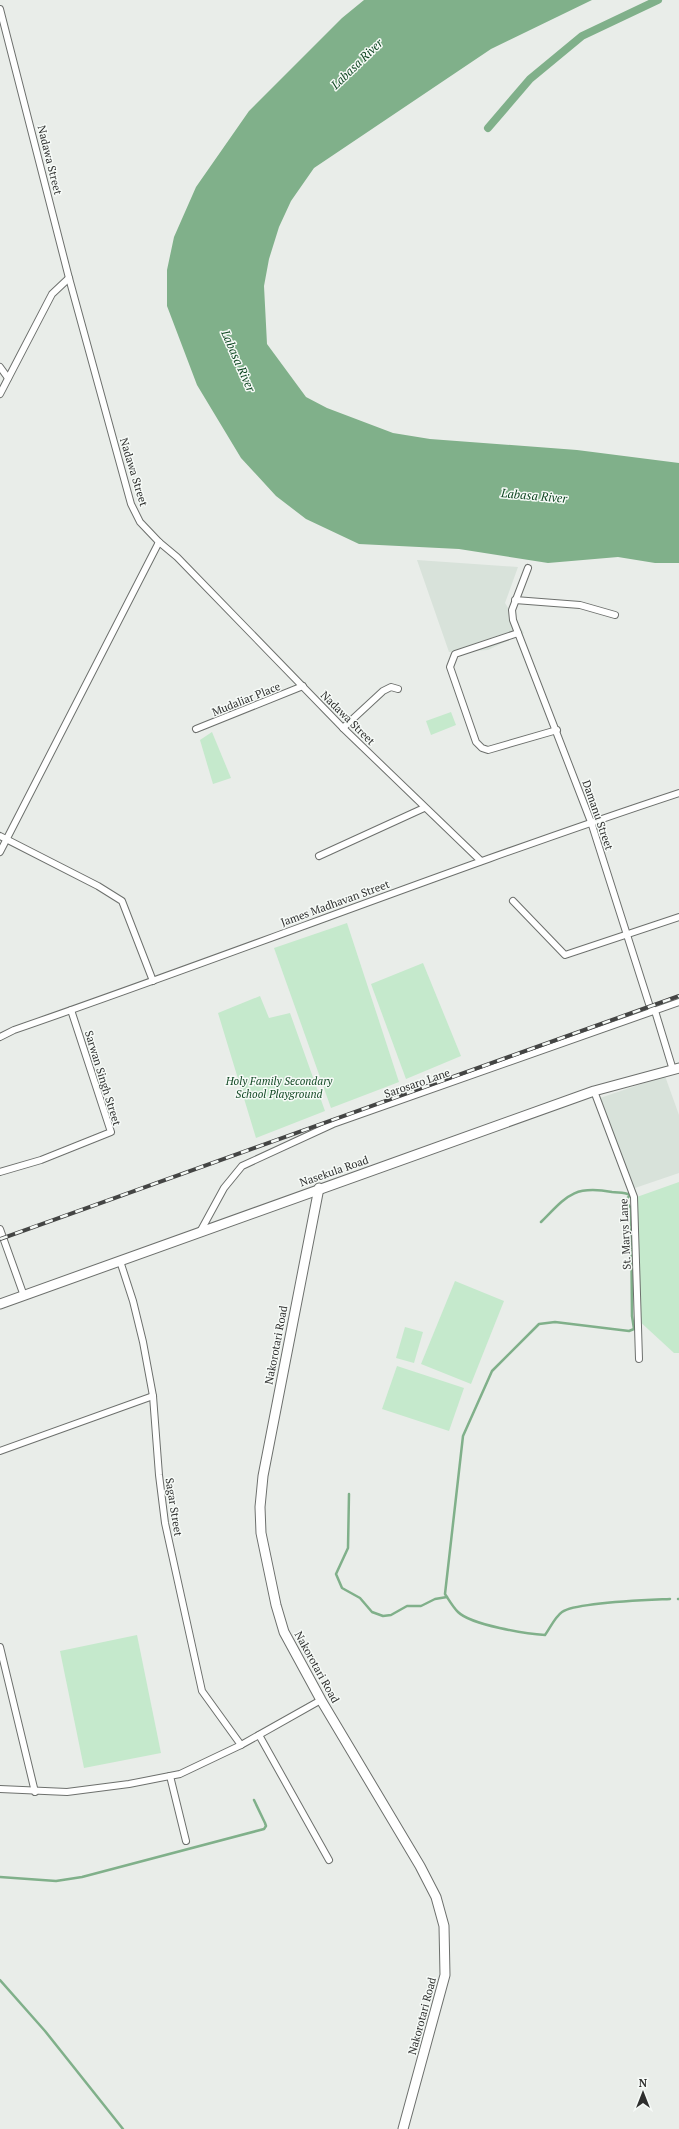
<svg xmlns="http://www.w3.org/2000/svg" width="679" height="2129" font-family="'PT Serif',serif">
	<rect width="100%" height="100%" fill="#e9ede9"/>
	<g fill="#d8e2da">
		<path d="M 417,560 L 518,567 L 505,603 L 524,633 L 488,650 L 449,652 Z"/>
		<path d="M 665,1076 L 679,1115 L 679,1173 L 632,1189 L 600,1098 Z"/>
	</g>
	<g fill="#c5e9cc">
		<path d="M 451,712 L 456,725 L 431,735 L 426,721 Z"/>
		<path d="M 212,732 L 231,778 L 213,784 L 200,740 Z"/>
		<path d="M 347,923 L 399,1082 L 331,1108 L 274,948 Z"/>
		<path d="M 423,963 L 461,1056 L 406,1079 L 371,984 Z"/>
		<path d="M 260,996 L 269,1018 L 290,1013 L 325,1111 L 256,1138 L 218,1013 Z"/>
		<path d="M 679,1182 L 679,1353 L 674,1353 L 636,1318 L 634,1198 Z"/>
		<path d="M 455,1281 L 504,1301 L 471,1384 L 421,1364 Z"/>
		<path d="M 405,1327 L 423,1332 L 414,1363 L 396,1358 Z"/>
		<path d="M 397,1366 L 464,1388 L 449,1431 L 382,1409 Z"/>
		<path d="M 137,1635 L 161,1753 L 84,1768 L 60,1651 Z"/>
	</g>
	<path fill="#80b08a" d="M 364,0 L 592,0 L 491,49 L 314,168 L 291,201 L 279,227 L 269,259 L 264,286 L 267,344 L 306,397 L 327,408 L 393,433 L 430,439 L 577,450 L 679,463 L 679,563 L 655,563 L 618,557 L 548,563 L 459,549 L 359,544 L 306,519 L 276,496 L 241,458 L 197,385 L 167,306 L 167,270 L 174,237 L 196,187 L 249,111 L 342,18 Z"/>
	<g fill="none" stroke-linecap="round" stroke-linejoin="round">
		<g stroke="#80b08a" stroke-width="2.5">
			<path d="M 541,1222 C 567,1196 573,1185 612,1192 C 619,1193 624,1192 630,1195 L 625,1201 L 631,1208 L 632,1316 L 634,1329 L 629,1331 L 555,1322 L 539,1324 L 492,1371 L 463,1436 L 445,1594 C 449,1600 453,1607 458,1612 C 471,1625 527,1634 545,1635 C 550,1628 555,1617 562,1612 C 577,1602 649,1600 670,1599"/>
			<path d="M 349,1494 L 348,1548 L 336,1574 L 342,1588 L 360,1598 L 372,1612 L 383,1616 L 391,1615 L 407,1606 L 421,1606 L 435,1599 L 447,1597"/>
			<path d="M 678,1599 L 679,1599"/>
			<path d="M 0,1877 L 56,1881 L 82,1877 L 264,1829 L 266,1826 L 265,1823 L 254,1800"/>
			<path d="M 0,1980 L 45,2031 L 123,2129"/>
		</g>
		<path stroke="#80b08a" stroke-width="8" d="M 488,128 L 530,79 L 582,36 L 658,0"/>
		<defs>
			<g id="street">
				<path d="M 0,9 L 69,278 L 131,504 L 140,522 L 159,542 L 177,557 L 343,728 L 481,861"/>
				<path d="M 0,367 L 8,378"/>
				<path d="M 0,394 L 52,294 L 69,278"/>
				<path d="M 528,568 L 512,610 L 513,620 L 591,822 L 650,1007 L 655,1011 L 673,1070"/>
				<path d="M 515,600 L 580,605 L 615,615"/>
				<path d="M 518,633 L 455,654 L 450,667 L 476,742 L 482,748 L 488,750 L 557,730"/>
				<path d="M 343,728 L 383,691 L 391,687 L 398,689"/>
				<path d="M 196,729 L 303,686"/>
				<path d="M 0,836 L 98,886 L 122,901 L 153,981"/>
				<path d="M 0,852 L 159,542"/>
				<path d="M 319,856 L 424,808"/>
				<path d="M 513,901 L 565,955 L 679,917"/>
				<path d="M 0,1037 L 14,1030 C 237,953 455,867 679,793"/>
				<path d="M 594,1091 L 634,1197 L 639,1359"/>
				<path d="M 0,1172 L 41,1160 L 111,1132 L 71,1010"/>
				<path d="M 0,1229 L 24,1296"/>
				<path d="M 200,1232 L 224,1188 L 242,1166 L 333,1124 L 679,1002"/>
				<path d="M 120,1261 L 133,1301 L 143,1342 L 153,1396 L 159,1475 L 165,1523 L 202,1691 L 241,1745"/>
				<path d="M 0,1451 L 153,1396"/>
				<path d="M 0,1647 L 35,1792"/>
				<path d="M 259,1735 L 329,1860"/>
				<path d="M 170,1776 L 186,1841"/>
				<path d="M 0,1789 L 67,1792 L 129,1784 L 180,1774 L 241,1745 L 321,1700"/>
			</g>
			<g id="secondary">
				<path d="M 319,1188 L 263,1476 L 260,1507 L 261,1533 L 276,1605 L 284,1632 L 321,1700 L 420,1866 L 436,1897 L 444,1926 L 445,1975 L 403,2129"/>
				<path d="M 0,1304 L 594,1091 L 679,1068"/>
			</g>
		</defs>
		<use href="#street" stroke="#6d706d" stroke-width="8"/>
		<use href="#secondary" stroke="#6d706d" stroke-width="11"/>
		<use href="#street" stroke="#fff" stroke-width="6"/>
		<use href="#secondary" stroke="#fff" stroke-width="9"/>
		<defs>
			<path id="rail" d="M 0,1239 L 679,996"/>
		</defs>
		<use href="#rail" stroke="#444544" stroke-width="4"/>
		<use href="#rail" stroke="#f6faf7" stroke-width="2.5" stroke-dasharray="8" stroke-linecap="butt"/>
	</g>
	<g text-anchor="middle" stroke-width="3" stroke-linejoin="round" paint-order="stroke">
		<g font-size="11" fill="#2e2f2e" stroke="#f6faf7">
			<text transform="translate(50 160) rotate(76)" y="4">Nadawa Street</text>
			<text transform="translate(134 472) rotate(73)" y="4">Nadawa Street</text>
			<text transform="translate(246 699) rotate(-22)" y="4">Mudaliar Place</text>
			<text transform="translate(348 718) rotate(45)" y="4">Nadawa Street</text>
			<text transform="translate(598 815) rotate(71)" y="4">Damanu Street</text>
			<text transform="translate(335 903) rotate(-20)" y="4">James Madhavan Street</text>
			<text transform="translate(103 1078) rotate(73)" y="4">Sarwan Singh Street</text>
			<text transform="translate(417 1083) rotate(-19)" y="4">Sarosaro Lane</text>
			<text transform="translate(334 1171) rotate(-19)" y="4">Nasekula Road</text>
			<text transform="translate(625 1234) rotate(-93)" y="4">St. Marys Lane</text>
			<text transform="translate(276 1345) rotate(-79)" y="4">Nakorotari Road</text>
			<text transform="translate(174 1507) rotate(81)" y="4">Sagar Street</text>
			<text transform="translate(317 1667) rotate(61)" y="4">Nakorotari Road</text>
			<text transform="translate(422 2016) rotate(-75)" y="4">Nakorotari Road</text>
		</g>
		<g font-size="11" font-style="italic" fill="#144a26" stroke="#f6faf7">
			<text x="279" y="1085">Holy Family Secondary<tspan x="279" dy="13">School Playground</tspan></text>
		</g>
		<g font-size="12" font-style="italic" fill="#0f4622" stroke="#f6faf7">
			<text transform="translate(357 64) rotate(-44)" y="4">Labasa River</text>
			<text transform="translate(238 361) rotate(66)" y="4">Labasa River</text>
			<text transform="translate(534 496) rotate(5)" y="4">Labasa River</text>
		</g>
	</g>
	<g transform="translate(643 2093)" stroke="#f6faf7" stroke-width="3" paint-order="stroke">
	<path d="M0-3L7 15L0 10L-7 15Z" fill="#2e2f2e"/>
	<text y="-6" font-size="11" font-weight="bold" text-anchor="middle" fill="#2e2f2e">N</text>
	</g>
</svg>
